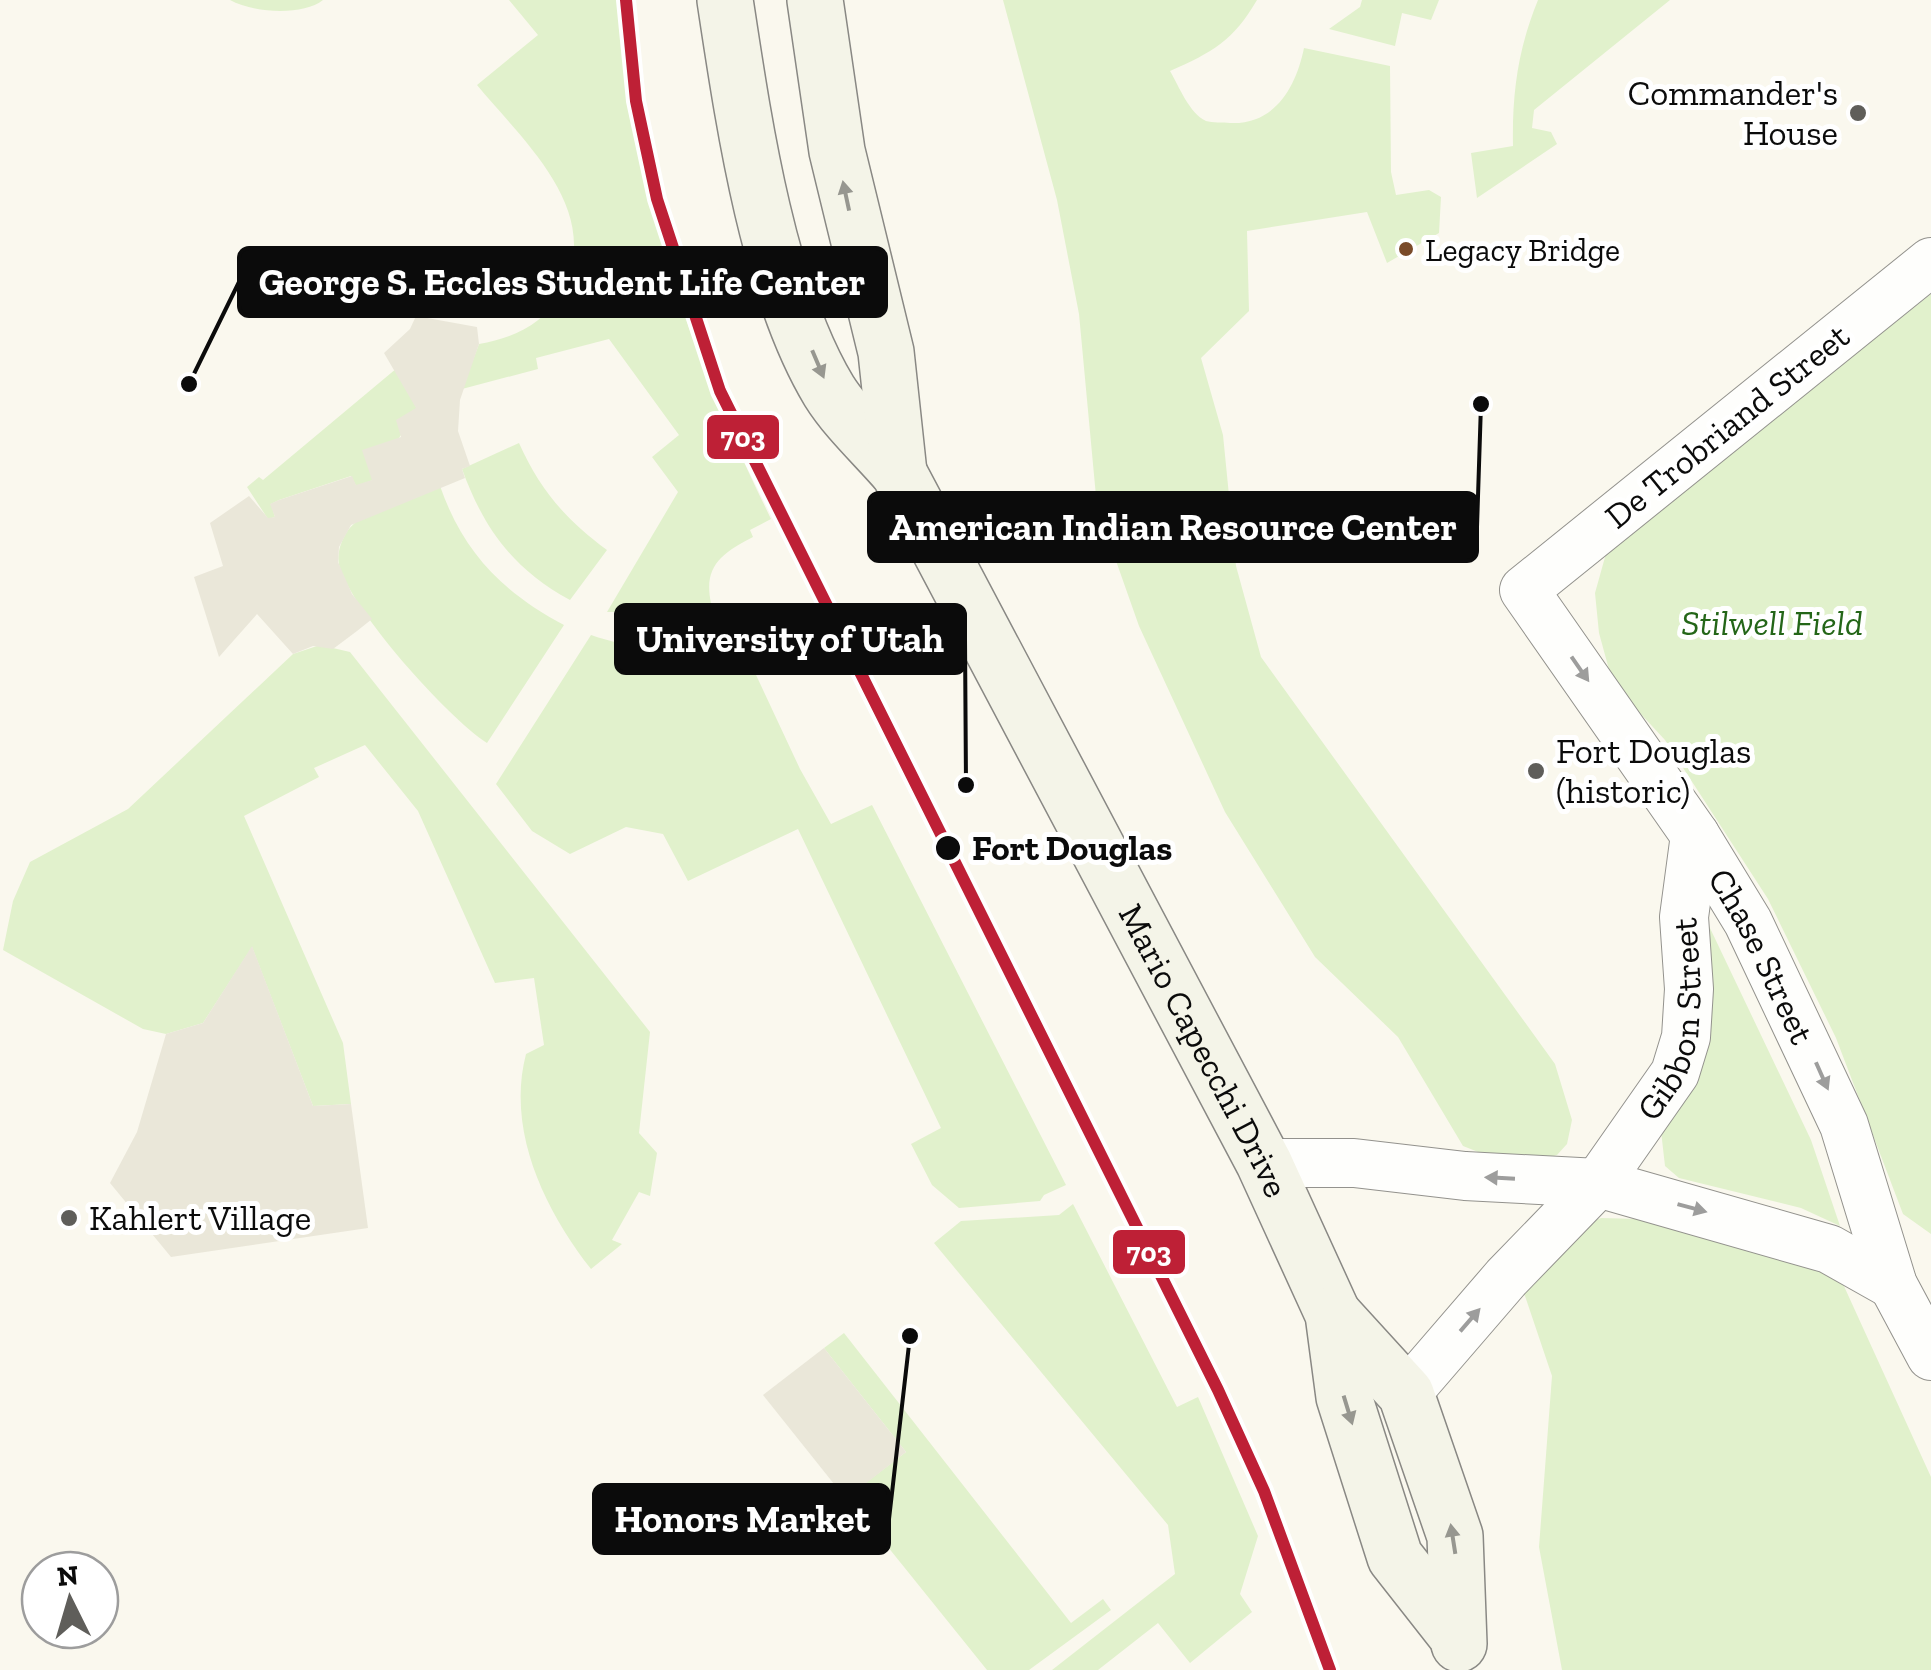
<svg xmlns="http://www.w3.org/2000/svg" width="1931" height="1670" font-family="'Zilla Slab',serif">
	<rect width="100%" height="100%" fill="#faf8ee"/>
	<g fill="#e1f1cc">
		<path d="M 230,0 L 323,0 C 303,16 253,13 230,0 Z"/>
		<path d="M 509,0 L 619,0 C 637,199 684,340 771,519 L 750,530 L 753,537 C 722,553 703,566 711,603 L 681,612 L 607,612 L 678,492 L 652,457 L 679,435 L 609,339 L 536,358 L 538,369 L 462,389 L 479,344 C 513,338 543,325 561,293 C 606,212 524,142 477,85 L 538,35 Z"/>
		<path d="M 1003,0 L 1257,0 C 1233,41 1213,52 1170,71 C 1179,86 1189,113 1206,121 C 1212,123 1223,122 1230,123 C 1275,125 1296,87 1304,48 L 1390,66 L 1391,172 L 1396,195 L 1429,190 L 1441,197 L 1439,233 L 1387,263 L 1367,212 L 1247,231 L 1249,311 L 1201,358 L 1223,435 L 1236,566 L 1261,657 L 1555,1064 L 1572,1120 L 1567,1144 L 1557,1155 L 1532,1162 L 1496,1159 L 1463,1146 L 1398,1037 L 1315,957 L 1225,812 L 1139,626 L 1097,507 L 1079,314 L 1057,200 Z"/>
		<path d="M 1362,0 L 1439,0 L 1431,20 L 1402,13 L 1395,46 L 1329,29 L 1360,7 Z"/>
		<path d="M 1538,0 L 1670,0 L 1534,110 L 1532,128 L 1551,132 L 1557,144 L 1477,198 L 1471,153 L 1513,146 C 1512,93 1518,49 1538,0 Z"/>
		<path d="M 1931,294 L 1931,1234 L 1903,1214 L 1836,1038 L 1768,899 L 1665,740 L 1613,684 L 1599,633 L 1595,593 L 1607,550 Z"/>
		<path d="M 397,368 L 417,409 L 373,480 L 356,486 L 351,476 L 279,500 L 271,504 L 275,517 L 268,519 L 247,487 L 259,477 L 263,480 Z"/>
		<path d="M 519,443 C 540,490 566,520 607,550 L 570,600 C 513,569 484,529 462,469 Z"/>
		<path d="M 440,486 C 463,552 503,593 564,625 L 487,743 C 447,717 351,610 339,565 C 337,555 340,544 345,535 C 359,508 413,497 440,486 Z"/>
		<path d="M 734,628 L 800,769 L 831,824 L 872,805 L 1066,1185 L 1044,1195 L 1040,1201 L 959,1208 L 932,1185 L 911,1144 L 941,1128 L 798,829 L 688,881 L 663,834 L 626,827 L 570,854 L 532,831 L 496,784 L 591,635 C 640,653 686,645 734,628 Z"/>
		<path d="M 320,645 L 350,652 L 650,1032 L 639,1133 L 657,1153 L 650,1196 L 639,1192 L 612,1240 L 622,1244 L 591,1269 C 545,1210 506,1131 526,1054 L 544,1045 L 534,978 L 495,983 L 418,811 L 365,745 L 314,768 L 319,777 L 244,816 L 343,1043 L 351,1104 L 313,1106 L 252,947 L 203,1023 L 166,1034 L 143,1029 L 3,950 L 13,901 L 30,862 L 128,809 L 293,654 Z"/>
		<path d="M 1709,926 L 1811,1140 L 1840,1226 L 1801,1208 L 1679,1178 L 1665,1166 L 1661,1131 L 1703,931 Z"/>
		<path d="M 1073,1204 L 1177,1407 L 1198,1397 L 1258,1536 L 1240,1594 L 1252,1612 L 1190,1663 L 1158,1623 L 1098,1670 L 1052,1670 L 1175,1574 L 1168,1525 L 934,1243 L 961,1221 L 1059,1215 Z"/>
		<path d="M 1601,1218 L 1640,1219 L 1838,1273 L 1931,1477 L 1931,1670 L 1562,1670 L 1539,1547 L 1552,1376 L 1524,1293 L 1577,1228 Z"/>
		<path d="M 844,1333 L 1071,1623 L 1103,1599 L 1111,1610 L 1029,1670 L 987,1670 L 871,1526 L 869,1493 L 863,1485 L 906,1452 L 824,1348 Z"/>
	</g>
	<g fill="#eae7d9">
		<path d="M 416,316 L 477,327 L 479,344 L 460,400 L 458,431 L 470,466 L 462,469 L 465,478 L 351,525 L 339,547 L 338,562 L 352,594 L 372,619 L 357,631 L 333,649 L 313,646 L 293,654 L 257,614 L 219,657 L 194,577 L 223,566 L 210,523 L 249,496 L 268,518 L 275,517 L 270,504 L 279,500 L 352,476 L 356,485 L 372,480 L 362,450 L 401,437 L 396,420 L 416,408 L 384,353 L 410,329 Z"/>
		<path d="M 252,946 L 313,1106 L 351,1104 L 368,1228 L 171,1257 L 110,1183 L 137,1132 L 166,1034 L 203,1023 Z"/>
		<path d="M 824,1348 L 906,1452 L 846,1499 L 763,1395 Z"/>
	</g>
	<g fill="none" stroke-linecap="round" stroke-linejoin="round">
		<defs>
			<g id="street">
				<path id="s1" d="M 1931,262 L 1524,590 L 1695,835 L 1748,922 L 1844,1125 L 1893,1285 L 1931,1356"/>
				<path d="M 1264,1163 L 1354,1163 L 1465,1176 L 1598,1183 L 1829,1249 L 1893,1285"/>
				<path id="s2" d="M 1406,1394 L 1506,1278 L 1598,1183 L 1675,1073 L 1686,1037 L 1689,989 L 1684,917 L 1695,835"/>
			</g>
			<g id="secondary">
				<path id="s3" d="M 725,0 C 743,118 767,288 829,391 C 847,420 877,447 899,473 L 1264,1163 L 1333,1314 L 1344,1397 L 1395,1557 L 1457,1636"/>
				<path d="M 815,0 L 837,151 L 886,352 L 899,473"/>
				<path d="M 1333,1314 L 1406,1394 L 1455,1536 L 1459,1644"/>
			</g>
		</defs>
		<use href="#street" stroke="#93928d" stroke-width="50"/>
		<use href="#secondary" stroke="#898884" stroke-width="58"/>
		<use href="#street" stroke="#fefefc" stroke-width="48"/>
		<use href="#secondary" stroke="#f4f4e8" stroke-width="55"/>
		<defs>
			<path id="rail-1" d="M 626,0 L 636,101 L 657,199 L 720,391 L 1218,1390 L 1264,1491 L 1330,1670"/>
		</defs>
		<use href="#rail-1" stroke="#fff" stroke-width="20"/>
		<use href="#rail-1" stroke="#be2036" stroke-width="12"/>
	</g>
	<defs><path id="oneway-solid" d="M-6-.8H1V-3.2L6.5 0L1 3.2V.8H-6Z" transform="scale(2.5)"/></defs>
	<g fill="#979790">
		<use href="#oneway-solid" transform="translate(846 196) rotate(-102)"/>
		<use href="#oneway-solid" transform="translate(818 364) rotate(67)"/>
		<use href="#oneway-solid" transform="translate(1348 1410) rotate(73)"/>
		<use href="#oneway-solid" transform="translate(1453 1539) rotate(-99)"/>
	</g>
	<g fill="#9d9d9c">
		<use href="#oneway-solid" transform="translate(1580 669) rotate(55)"/>
		<use href="#oneway-solid" transform="translate(1822 1076) rotate(66)"/>
		<use href="#oneway-solid" transform="translate(1500 1178) rotate(-177)"/>
		<use href="#oneway-solid" transform="translate(1692 1208) rotate(15)"/>
		<use href="#oneway-solid" transform="translate(1470 1320) rotate(-49)"/>
	</g>
	<g fill="#5f5e5a" stroke="#fff" stroke-width="4">
		<circle cx="1858" cy="113" r="10"/>
		<circle cx="1536" cy="771" r="10"/>
		<circle cx="69" cy="1218" r="10"/>
	</g>
	<circle fill="#7a4b2a" stroke="#fff" stroke-width="4" cx="1406" cy="249" r="9"/>
	<circle fill="#0b0b0b" stroke="#fff" stroke-width="4" cx="948" cy="848" r="14"/>
	<g text-anchor="middle" stroke-width="10" stroke-linejoin="round" paint-order="stroke">
		<g font-size="32" fill="#0b0b0b" stroke="#fff" text-anchor="start">
			<text x="1425" y="261">Legacy Bridge</text>
		</g>
		<g font-size="35" fill="#0b0b0b" stroke="#fff" text-anchor="start">
			<text x="1838" y="105" text-anchor="end">Commander's<tspan x="1838" dy="40">House</tspan></text>
			<text x="1556" y="763">Fort Douglas<tspan x="1556" dy="40">(historic)</tspan></text>
			<text x="89" y="1230">Kahlert Village</text>
		</g>
		<g font-size="35" fill="#0b0b0b" stroke="#fff">
			<text transform="translate(1727 426) rotate(-39)" y="12">De Trobriand Street</text>
			<text dy="12" stroke="none"><textPath href="#s1" startOffset="960">Chase Street</textPath></text>
			<text dy="12" stroke="none"><textPath href="#s2" startOffset="472">Gibbon Street</textPath></text>
			<text dy="12" stroke="none"><textPath href="#s3" startOffset="1168">Mario Capecchi Drive</textPath></text>
		</g>
		<g font-size="35" font-style="italic" fill="#246618" stroke="#fff">
			<text x="1772" y="635">Stilwell Field</text>
		</g>
		<g font-size="35" font-weight="bold" fill="#0b0b0b" stroke="#fff" text-anchor="start">
			<text x="972" y="860">Fort Douglas</text>
		</g>
	</g>
	<path fill="none" stroke="#0b0b0b" stroke-width="4" d="M189 384L239 282M1481 404L1477 527M966 785L965 639M910 1336L889 1519"/>
	<g fill="#0b0b0b" stroke="#fff" stroke-width="4">
		<circle cx="189" cy="384" r="10"/>
		<circle cx="1481" cy="404" r="10"/>
		<circle cx="966" cy="785" r="10"/>
		<circle cx="910" cy="1336" r="10"/>
	</g>
	<g fill="#0b0b0b" stroke="#0b0b0b" stroke-width="4">
		<rect x="239" y="248" width="647" height="68" rx="10"/>
		<rect x="869" y="493" width="608" height="68" rx="10"/>
		<rect x="616" y="605" width="349" height="68" rx="10"/>
		<rect x="594" y="1485" width="295" height="68" rx="10"/>
	</g>
	<g font-size="38" text-anchor="middle" font-weight="bold" fill="#fff">
		<text x="562" y="295">George S. Eccles Student Life Center</text>
		<text x="1173" y="540">American Indian Resource Center</text>
		<text x="790" y="652">University of Utah</text>
		<text x="742" y="1532">Honors Market</text>
	</g>
	<g stroke="#fff" stroke-width="4">
		<rect x="705" y="413" width="76" height="48" rx="10" fill="#be2036"/>
		<rect x="1111" y="1228" width="76" height="48" rx="10" fill="#be2036"/>
	</g>
	<g font-size="28" text-anchor="middle" font-weight="bold" fill="#fff">
		<text x="743" y="447">703</text>
		<text x="1149" y="1262">703</text>
	</g>
	<g transform="translate(70 1600) rotate(355)"><circle r="48" fill="#ffffff" stroke="#9d9d9d" stroke-width="2.5"/>
	<path d="M0-8L18 38L0 25L-18 38Z" fill="#5f5e5a"/>
	<text y="-15" font-size="28" font-weight="bold" text-anchor="middle" fill="#0b0b0b">N</text>
	</g>
</svg>
